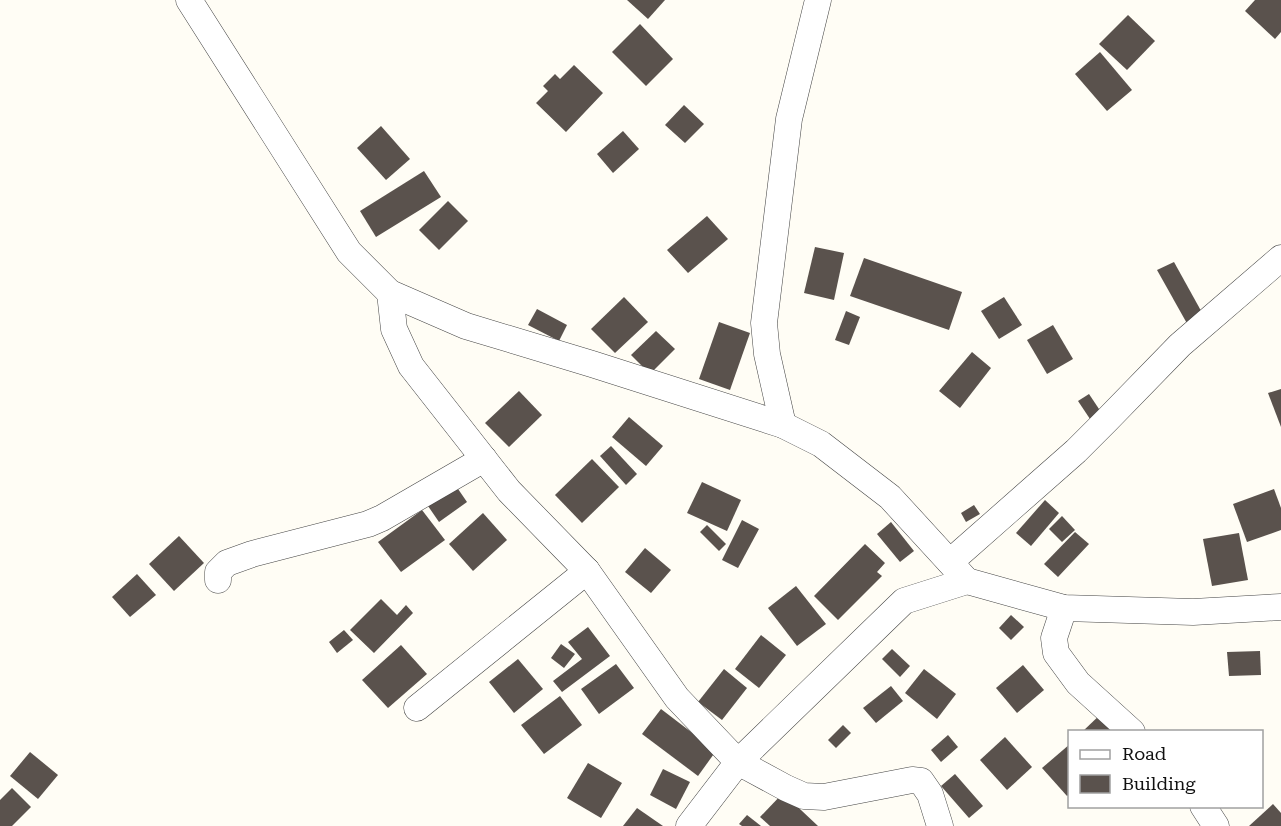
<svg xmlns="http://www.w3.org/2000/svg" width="1281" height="826" font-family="'Roboto Serif',serif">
	<rect width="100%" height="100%" fill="#fffdf5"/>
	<g fill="#5a524d">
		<path d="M 627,0 L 665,0 L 648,19 Z"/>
		<path d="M 1255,0 L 1281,0 L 1281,32 L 1275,39 L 1245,11 Z"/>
		<path d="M 1128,15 L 1155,41 L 1127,70 L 1099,44 Z"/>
		<path d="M 640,24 L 673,59 L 646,86 L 612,52 Z"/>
		<path d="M 1100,52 L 1132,90 L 1107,111 L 1075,74 Z"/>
		<path d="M 574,65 L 603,93 L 566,132 L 536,103 L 548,91 L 543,86 L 555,74 L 560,79 Z"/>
		<path d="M 684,105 L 704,124 L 685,143 L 665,125 Z"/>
		<path d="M 381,126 L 410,159 L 386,180 L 357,148 Z"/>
		<path d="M 623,131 L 639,149 L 613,173 L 597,154 Z"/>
		<path d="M 424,171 L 441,197 L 376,237 L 360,211 Z"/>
		<path d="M 448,201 L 468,221 L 439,250 L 419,230 Z"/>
		<path d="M 707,216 L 728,239 L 688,273 L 667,250 Z"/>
		<path d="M 815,247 L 844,253 L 834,300 L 804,293 Z"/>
		<path d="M 864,258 L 962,292 L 949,330 L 850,296 Z"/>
		<path d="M 1174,262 L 1205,318 L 1189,327 L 1157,270 Z"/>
		<path d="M 624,297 L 648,322 L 615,353 L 591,329 Z"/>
		<path d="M 1004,297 L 1022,325 L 999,339 L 981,311 Z"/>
		<path d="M 537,309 L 567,325 L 559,341 L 528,325 Z"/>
		<path d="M 846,311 L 860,317 L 849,345 L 835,340 Z"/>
		<path d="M 719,322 L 750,333 L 730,390 L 699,379 Z"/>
		<path d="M 1053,325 L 1073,359 L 1047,374 L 1027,340 Z"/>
		<path d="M 656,331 L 675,349 L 650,374 L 631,355 Z"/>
		<path d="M 972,352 L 991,368 L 960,408 L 939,391 Z"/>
		<path d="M 1281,389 L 1281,427 L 1268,393 Z"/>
		<path d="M 519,391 L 542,415 L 509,447 L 485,423 Z"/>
		<path d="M 1089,394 L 1101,412 L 1090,419 L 1078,401 Z"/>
		<path d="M 629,417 L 663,446 L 646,466 L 612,437 Z"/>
		<path d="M 611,446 L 637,474 L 626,485 L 600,456 Z"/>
		<path d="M 592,459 L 619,487 L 582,523 L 555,495 Z"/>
		<path d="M 702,482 L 741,500 L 727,531 L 687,513 Z"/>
		<path d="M 456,486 L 467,502 L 439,522 L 428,506 Z"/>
		<path d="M 1274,489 L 1281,508 L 1281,530 L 1247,542 L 1233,504 Z"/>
		<path d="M 1045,500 L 1059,513 L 1031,546 L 1016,533 Z"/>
		<path d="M 974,505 L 980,514 L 966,522 L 961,513 Z"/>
		<path d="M 422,510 L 445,540 L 401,572 L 378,542 Z"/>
		<path d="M 483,513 L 507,540 L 473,571 L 449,544 Z"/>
		<path d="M 1062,516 L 1075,530 L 1062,542 L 1049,529 Z"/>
		<path d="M 742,520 L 759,529 L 738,568 L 722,560 Z"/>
		<path d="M 891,522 L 914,551 L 900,562 L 877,534 Z"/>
		<path d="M 707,525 L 726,544 L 719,551 L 700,532 Z"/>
		<path d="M 1075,532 L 1089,544 L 1058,577 L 1044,564 Z"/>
		<path d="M 1239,533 L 1248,580 L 1212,586 L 1203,539 Z"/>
		<path d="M 179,536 L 204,563 L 174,591 L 149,564 Z"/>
		<path d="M 865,544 L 885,563 L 877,572 L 882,576 L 838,620 L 814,596 Z"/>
		<path d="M 645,548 L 671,570 L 651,593 L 625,572 Z"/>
		<path d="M 137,574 L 156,595 L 130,617 L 112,597 Z"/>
		<path d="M 796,586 L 826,624 L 797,646 L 768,608 Z"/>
		<path d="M 381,599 L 397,615 L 406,605 L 413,613 L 374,653 L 350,630 Z"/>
		<path d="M 1011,615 L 1024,627 L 1011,640 L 999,628 Z"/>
		<path d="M 588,627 L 610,656 L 562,692 L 553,681 L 582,659 L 568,642 Z"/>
		<path d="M 344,630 L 353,640 L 337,653 L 329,642 Z"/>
		<path d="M 761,635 L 786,655 L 759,688 L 735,669 Z"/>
		<path d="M 561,644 L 575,654 L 564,668 L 551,658 Z"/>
		<path d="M 401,645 L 427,674 L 388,708 L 362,680 Z"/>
		<path d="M 892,649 L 910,666 L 900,677 L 882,659 Z"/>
		<path d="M 1260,651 L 1261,675 L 1229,676 L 1227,652 Z"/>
		<path d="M 518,659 L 543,689 L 514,713 L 489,682 Z"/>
		<path d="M 616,664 L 634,688 L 599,714 L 581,689 Z"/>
		<path d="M 1023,665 L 1044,690 L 1017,713 L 996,688 Z"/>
		<path d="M 724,669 L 747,688 L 722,720 L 698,702 Z"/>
		<path d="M 924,669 L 956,694 L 937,719 L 905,693 Z"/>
		<path d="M 891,686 L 903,701 L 876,723 L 863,708 Z"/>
		<path d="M 560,696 L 582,725 L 544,754 L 521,725 Z"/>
		<path d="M 661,709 L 716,751 L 698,776 L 642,734 Z"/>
		<path d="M 1104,711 L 1122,732 L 1082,732 Z"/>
		<path d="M 843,725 L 851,733 L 836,748 L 828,740 Z"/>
		<path d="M 948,735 L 958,747 L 941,762 L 931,750 Z"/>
		<path d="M 1005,737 L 1032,767 L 1007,790 L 980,760 Z"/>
		<path d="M 1070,744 L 1070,794 L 1067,796 L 1042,768 Z"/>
		<path d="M 30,752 L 58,775 L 38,799 L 10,776 Z"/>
		<path d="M 588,763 L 622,783 L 601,818 L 567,798 Z"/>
		<path d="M 663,769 L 690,782 L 676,809 L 650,795 Z"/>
		<path d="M 955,774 L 983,806 L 969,818 L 941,786 Z"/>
		<path d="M 12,788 L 31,807 L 12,826 L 0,826 L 0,800 Z"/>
		<path d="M 783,793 L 818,826 L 770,826 L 760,817 Z"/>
		<path d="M 1273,804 L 1281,813 L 1281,826 L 1249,826 Z"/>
		<path d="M 637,808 L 663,826 L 623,826 Z"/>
		<path d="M 747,815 L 761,826 L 742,826 L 739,824 Z"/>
	</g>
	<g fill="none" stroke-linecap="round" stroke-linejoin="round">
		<defs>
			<g id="minor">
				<path d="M 189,0 L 349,252 L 390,293 L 466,326 L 592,364 L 783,425 L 821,444 L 890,497 L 967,581"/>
				<path d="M 390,293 L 394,329 L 411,366 L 509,491 L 587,571 L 677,698 L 738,762 L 786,788 L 804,796 L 824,797 L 912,780 L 921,781 L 930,794 L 940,826"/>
				<path d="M 783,425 L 767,354 L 764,323 L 789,119 L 818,0"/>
				<path d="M 950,562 L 1076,451 L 1107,420 L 1180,345 L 1281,258"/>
				<path d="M 218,580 L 218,572 L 227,563 L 252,554 L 368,524 L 382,518 L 484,459"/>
				<path d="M 1064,608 L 1054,638 L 1056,653 L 1078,683 L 1132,732"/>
				<path d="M 417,708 L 587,571"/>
				<path d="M 1203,806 L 1216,826"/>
				<path d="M 689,826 L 738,762 L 904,601 L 967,581 L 1064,608 L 1193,612 L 1281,607"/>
			</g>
		</defs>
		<use href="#minor" stroke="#444" stroke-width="27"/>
		<use href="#minor" stroke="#fff" stroke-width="26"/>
	</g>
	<rect x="1068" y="730" width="195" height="78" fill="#ffffff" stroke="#a0a0a0" stroke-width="1.5"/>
	<rect x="1080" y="750" width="30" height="9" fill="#ffffff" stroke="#a0a0a0" stroke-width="1.5"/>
	<text x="1122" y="760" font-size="18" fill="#111111">Road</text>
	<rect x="1080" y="775" width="30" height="18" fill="#5a524d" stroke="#a0a0a0" stroke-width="1.5"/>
	<text x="1122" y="790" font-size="18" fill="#111111">Building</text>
</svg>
